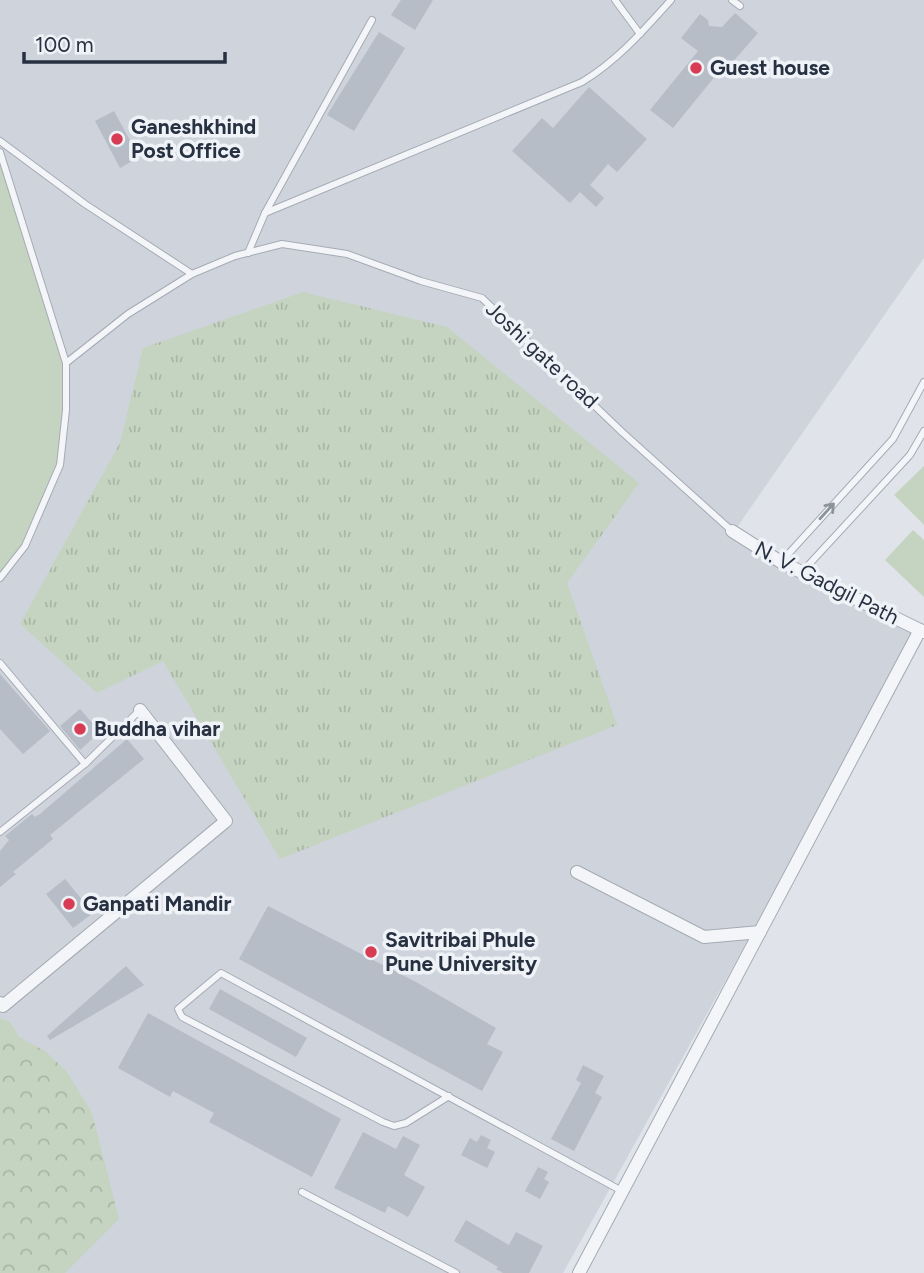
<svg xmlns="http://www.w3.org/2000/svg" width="924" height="1273" font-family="Figtree,sans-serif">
	<defs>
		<pattern id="grass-tufts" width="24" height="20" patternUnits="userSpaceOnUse" patternTransform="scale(1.75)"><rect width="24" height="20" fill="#c5d4c0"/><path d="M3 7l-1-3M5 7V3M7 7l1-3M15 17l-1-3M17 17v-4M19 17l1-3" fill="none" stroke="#a9b6a6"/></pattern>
		<pattern id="park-crowns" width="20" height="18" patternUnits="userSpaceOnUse" patternTransform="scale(1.75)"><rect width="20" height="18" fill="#c5d4c0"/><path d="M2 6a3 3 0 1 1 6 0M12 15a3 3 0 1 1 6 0" fill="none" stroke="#a9b6a6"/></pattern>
	</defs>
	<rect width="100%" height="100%" fill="#e0e4ea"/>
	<path fill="#ced3dc" d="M 0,0 L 924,0 L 924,258 L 733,533 L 920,630 L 563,1273 L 0,1273 Z"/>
	<path fill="url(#grass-tufts)" d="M 303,292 L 447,327 L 639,483 L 567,583 L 617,725 L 280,859 L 163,661 L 97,693 L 20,624 L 120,443 L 143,348 Z"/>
	<path fill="url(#park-crowns)" d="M 0,1018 L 10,1022 L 19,1037 L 45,1051 L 67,1072 L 92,1113 L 119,1219 L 65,1273 L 0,1273 Z"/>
	<g fill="#c5d4c0">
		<path d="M 0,152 L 66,363 L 60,465 L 25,546 L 0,573 Z"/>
		<path d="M 924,466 L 924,525 L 894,495 Z"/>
		<path d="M 913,530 L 924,540 L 924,597 L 885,560 Z"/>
	</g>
	<g fill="#b7bdc7">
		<path d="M 401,0 L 433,0 L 415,30 L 391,15 Z"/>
		<path d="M 735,13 L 758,33 L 724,72 L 721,69 L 673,128 L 650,110 L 698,51 L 681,38 L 700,14 L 708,20 L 709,26 L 722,27 Z"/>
		<path d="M 379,32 L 405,48 L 354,131 L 327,115 Z"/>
		<path d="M 589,87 L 647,139 L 617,172 L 608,164 L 590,185 L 604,198 L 596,207 L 580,192 L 570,203 L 512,151 L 542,118 L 553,128 Z"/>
		<path d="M 114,111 L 139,157 L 120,168 L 95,121 Z"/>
		<path d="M 0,674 L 50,731 L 23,754 L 0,729 Z"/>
		<path d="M 80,709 L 100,732 L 80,750 L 60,726 Z"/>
		<path d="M 127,739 L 144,759 L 50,835 L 53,839 L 13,872 L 16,874 L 0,887 L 0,851 L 9,840 L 5,836 L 32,814 L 35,817 L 40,814 Z"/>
		<path d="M 65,879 L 93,913 L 73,928 L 46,894 Z"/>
		<path d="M 268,906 L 416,982 L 496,1028 L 487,1044 L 503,1052 L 482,1091 L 239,959 Z"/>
		<path d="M 126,966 L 144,985 L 50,1040 L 47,1036 Z"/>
		<path d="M 220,989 L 307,1038 L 296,1057 L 209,1009 Z"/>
		<path d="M 148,1013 L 341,1119 L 312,1177 L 209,1122 L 214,1113 L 173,1091 L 170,1097 L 118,1068 Z"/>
		<path d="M 583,1065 L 604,1076 L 595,1093 L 602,1097 L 574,1151 L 551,1139 L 581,1083 L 576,1080 Z"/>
		<path d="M 363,1132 L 396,1149 L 403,1136 L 420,1145 L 404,1175 L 425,1187 L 408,1217 L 388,1206 L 385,1213 L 334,1188 Z"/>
		<path d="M 481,1135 L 491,1140 L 487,1148 L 495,1152 L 487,1168 L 461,1155 L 470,1138 L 477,1142 Z"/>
		<path d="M 538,1167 L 548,1172 L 544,1179 L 549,1182 L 540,1199 L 525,1191 Z"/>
		<path d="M 466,1220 L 509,1245 L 516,1232 L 543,1246 L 529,1273 L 503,1273 L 496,1269 L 498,1267 L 454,1241 Z"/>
	</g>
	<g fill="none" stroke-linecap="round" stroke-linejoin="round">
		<defs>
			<g id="service">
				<path d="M 615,0 L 640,34"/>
				<path d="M 732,0 L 740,6"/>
				<path d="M 0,141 L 85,204 L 192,274 L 128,314 L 66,363 L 0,152"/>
				<path d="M 265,213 L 582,82 C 618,60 643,31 671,0"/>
				<path d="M 248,253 L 265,213 L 372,20"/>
				<path d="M 192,274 L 235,256 L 282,244 L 347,254 L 421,281 L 482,298 L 622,432 L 732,531"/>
				<path d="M 781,562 L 893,439 L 924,382"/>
				<path d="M 802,572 L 910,455 L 924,431"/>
				<path d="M 0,578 L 25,546 L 60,465 L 66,410 L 66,363"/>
				<path d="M 0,663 L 85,764"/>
				<path d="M 0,832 L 85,764 L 140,710"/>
				<path d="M 449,1096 L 406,1123 L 394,1126 L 383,1122 L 182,1017 L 178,1009 L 221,973 L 622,1191"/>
				<path d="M 302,1192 L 456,1273"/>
			</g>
			<g id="minor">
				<path d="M 732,531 L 781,562 L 924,632"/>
				<path d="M 577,872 L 704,937 L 760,932"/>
				<path d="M 0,1003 L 3,1006 L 226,821 L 140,710"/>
				<path d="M 579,1273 L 920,630"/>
			</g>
		</defs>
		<use href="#service" stroke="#a5abb4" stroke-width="8"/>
		<use href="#minor" stroke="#a5abb4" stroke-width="14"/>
		<use href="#service" stroke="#f3f5f8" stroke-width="6"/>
		<use href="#minor" stroke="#f3f5f8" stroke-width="12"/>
	</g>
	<defs><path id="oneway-shaft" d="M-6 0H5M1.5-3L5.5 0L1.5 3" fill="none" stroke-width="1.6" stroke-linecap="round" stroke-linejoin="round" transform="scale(1.75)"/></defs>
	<use stroke="#8d939d" href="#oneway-shaft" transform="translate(827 511) rotate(-48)"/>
	<g fill="#d73c54" stroke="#eff3f7" stroke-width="2.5">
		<circle cx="696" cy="68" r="7"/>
		<circle cx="117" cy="139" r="7"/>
		<circle cx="80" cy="729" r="7"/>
		<circle cx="69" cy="904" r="7"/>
		<circle cx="371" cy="952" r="7"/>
	</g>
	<g text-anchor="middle" stroke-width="7" stroke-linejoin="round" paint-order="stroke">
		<g font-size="21" font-weight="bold" fill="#273142" stroke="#eff3f7" text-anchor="start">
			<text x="710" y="75">Guest house</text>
			<text x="131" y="134">Ganeshkhind<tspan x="131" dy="24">Post Office</tspan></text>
			<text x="94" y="736">Buddha vihar</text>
			<text x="83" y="911">Ganpati Mandir</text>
			<text x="385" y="947">Savitribai Phule<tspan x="385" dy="24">Pune University</tspan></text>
		</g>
		<g font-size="21" fill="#273142" stroke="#eff3f7">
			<text transform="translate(542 355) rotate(43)" y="7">Joshi gate road</text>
			<text transform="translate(827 583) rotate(27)" y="7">N. V. Gadgil Path</text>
		</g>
	</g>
	<path d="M24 52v10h201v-10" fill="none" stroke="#273142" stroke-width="3.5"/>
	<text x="35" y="52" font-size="21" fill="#273142" stroke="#eff3f7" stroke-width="5" paint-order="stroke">100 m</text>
</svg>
